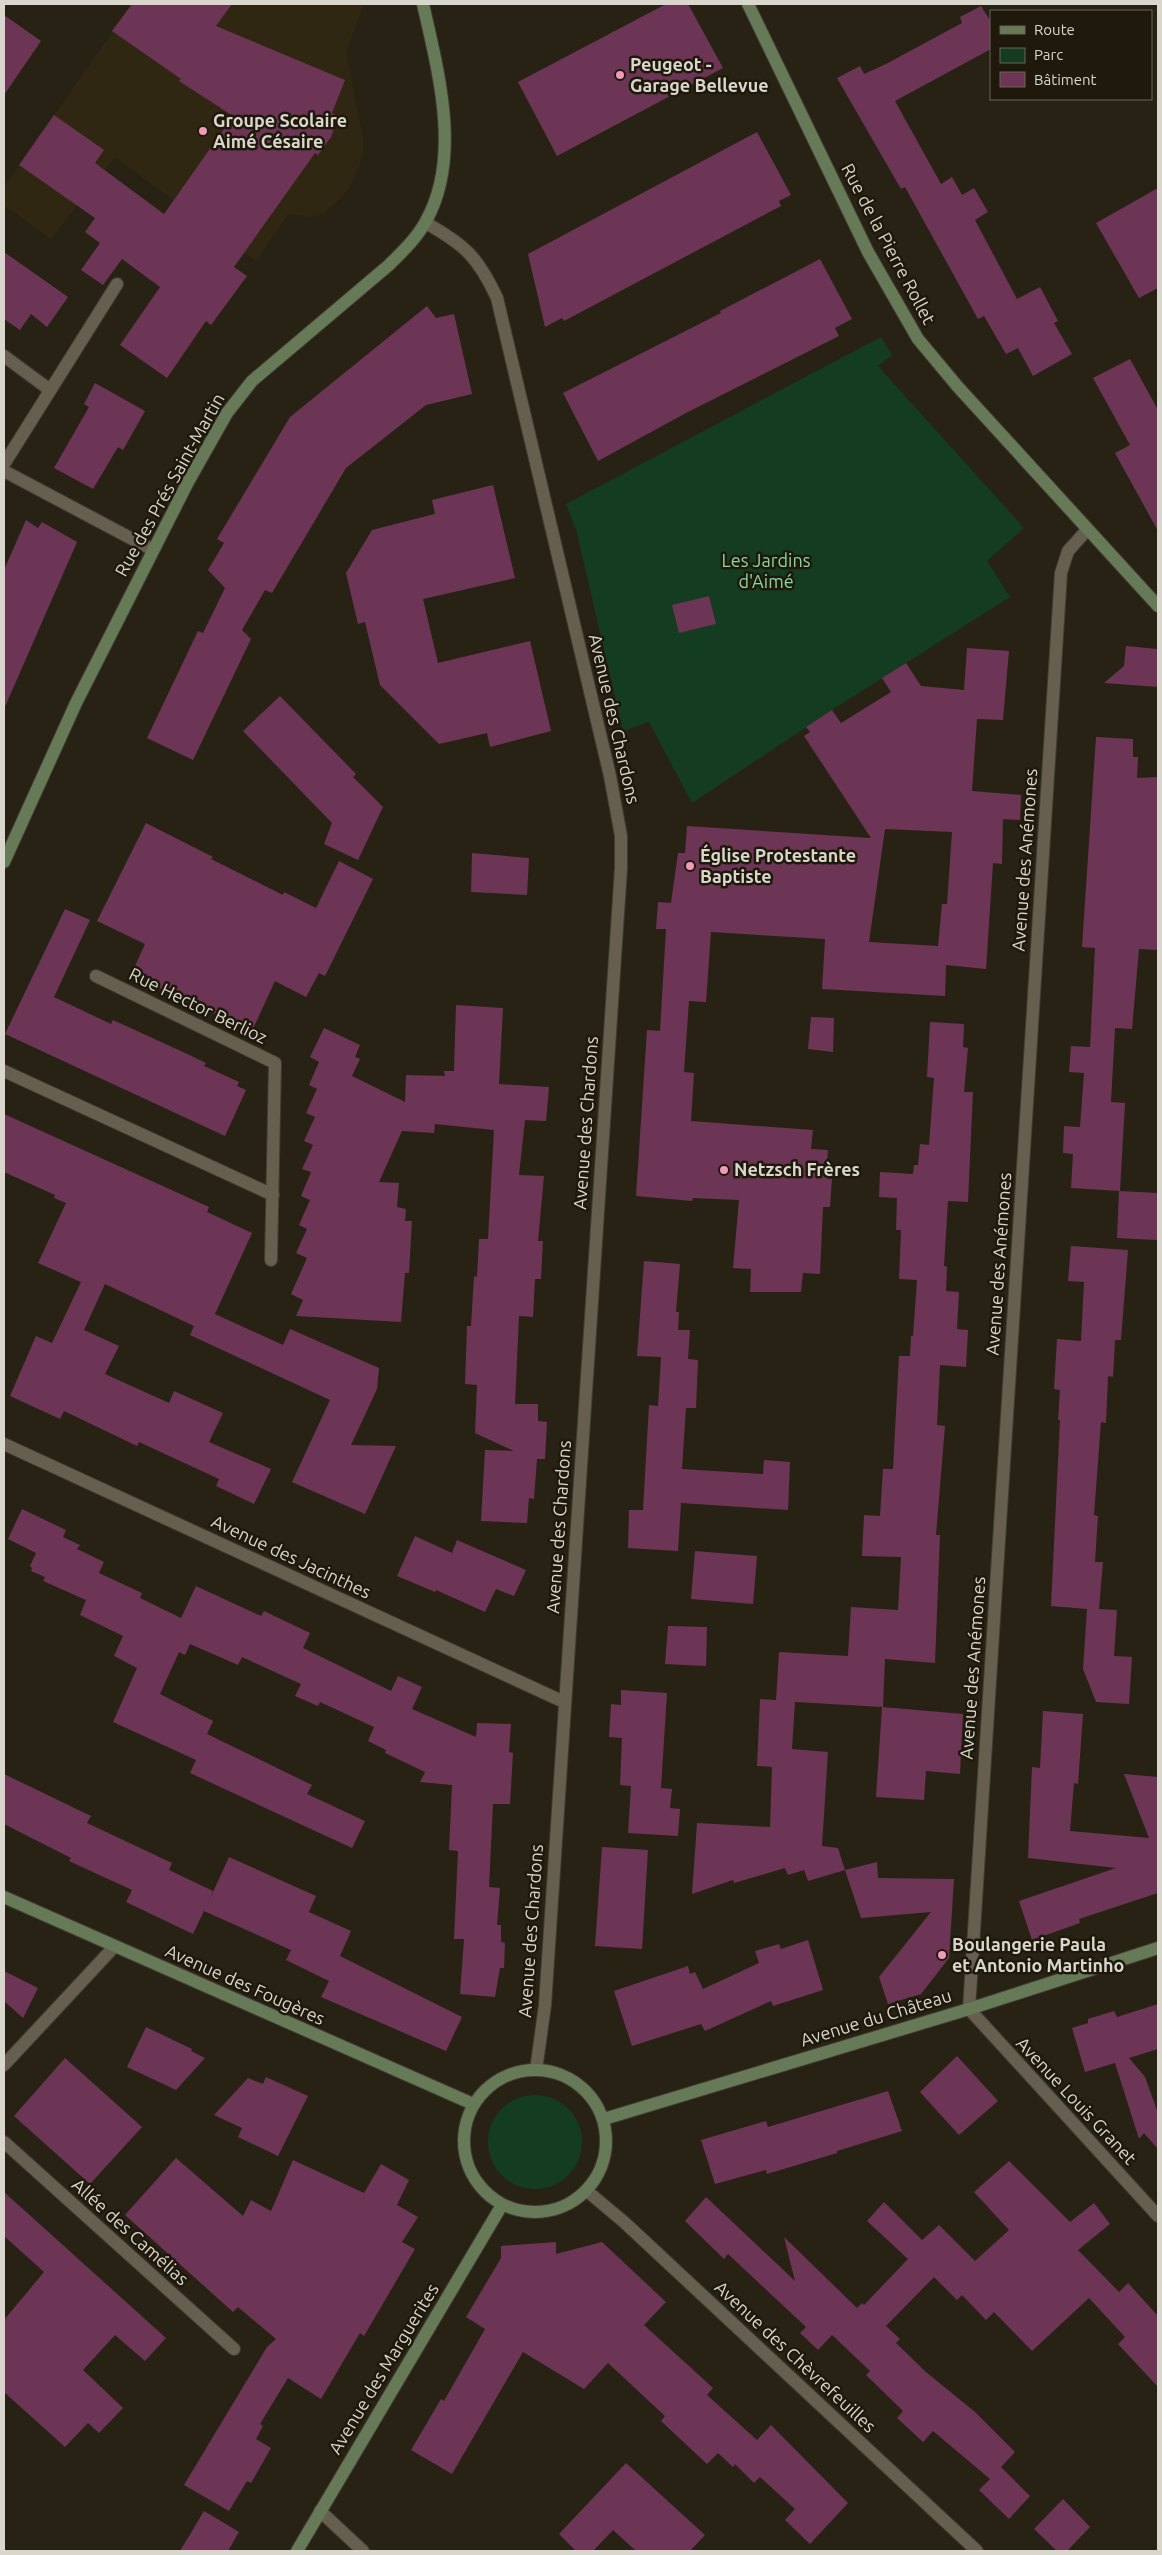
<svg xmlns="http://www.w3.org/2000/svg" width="1162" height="2555" font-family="Ubuntu,sans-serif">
	<rect width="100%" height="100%" fill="#282215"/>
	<path fill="#302713" d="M 132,4 L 364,4 L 346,51 L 363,138 L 363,151 L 358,170 L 351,185 L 341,198 L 324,213 L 311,217 L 288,214 L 256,261 L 115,157 L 51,239 L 4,205 L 4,187 Z"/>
	<g fill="#143c21">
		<path d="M 881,337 L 892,355 L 878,366 L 1024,528 L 987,561 L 1010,597 L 832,710 L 692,803 L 649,722 L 623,731 L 576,529 L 566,504 Z"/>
		<circle cx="535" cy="2142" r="47"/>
	</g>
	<g fill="#6c3555" fill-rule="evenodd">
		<path d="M 132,4 L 232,4 L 216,26 L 345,80 L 332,113 L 339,116 L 331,137 L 318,155 L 315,153 L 234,267 L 247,276 L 211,325 L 206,321 L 167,378 L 120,345 L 160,287 L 122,259 L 103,285 L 81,270 L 100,243 L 85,232 L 95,218 L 19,165 L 54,115 L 104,150 L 95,163 L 164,214 L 233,116 L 179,81 L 181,79 L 112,31 Z"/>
		<path d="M 666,4 L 688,4 L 723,68 L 557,156 L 518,82 Z"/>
		<path d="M 981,6 L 991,22 L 991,49 L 895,101 L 941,184 L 952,177 L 962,195 L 974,188 L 988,212 L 975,220 L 1017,299 L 1040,287 L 1058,321 L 1054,323 L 1072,354 L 1033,376 L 1018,348 L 1006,354 L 984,316 L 978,319 L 905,187 L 901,189 L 837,78 L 860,66 L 864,74 L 886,64 L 962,23 L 960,17 Z"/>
		<path d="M 4,15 L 41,41 L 4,95 Z"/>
		<path d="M 757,132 L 791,195 L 779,201 L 781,206 L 564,321 L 562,318 L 545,327 L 528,254 Z"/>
		<path d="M 1158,188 L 1158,288 L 1139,298 L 1096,223 Z"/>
		<path d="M 4,252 L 68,297 L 47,327 L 31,314 L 20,330 L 4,319 Z"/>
		<path d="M 820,259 L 852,319 L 835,328 L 839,336 L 686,413 L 598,461 L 563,393 L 721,313 L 720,311 Z"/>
		<path d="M 427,306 L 436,318 L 454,314 L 472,394 L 426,405 L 346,468 L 272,593 L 265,590 L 242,630 L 251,639 L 193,760 L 147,738 L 198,631 L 203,633 L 225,588 L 208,570 L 224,543 L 217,539 L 290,417 Z"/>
		<path d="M 1130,359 L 1158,410 L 1158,531 L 1115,453 L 1130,445 L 1093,378 Z"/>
		<path d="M 95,383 L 145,411 L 123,450 L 118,447 L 93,489 L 54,468 L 89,407 L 84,404 Z"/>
		<path d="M 493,485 L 515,578 L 423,599 L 438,663 L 530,641 L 551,731 L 490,747 L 487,733 L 439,744 L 380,685 L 365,622 L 358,624 L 346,573 L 372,530 L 435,514 L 432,500 Z"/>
		<path d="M 26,520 L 38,528 L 42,522 L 77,542 L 4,709 L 4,570 Z"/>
		<path d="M 709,596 L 716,624 L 679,633 L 672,605 Z"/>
		<path d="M 1126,646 L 1157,649 L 1158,687 L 1104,683 L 1124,666 Z"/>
		<path d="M 967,648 L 1009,651 L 1003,720 L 977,719 L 972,791 L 1021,795 L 1020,820 L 1003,819 L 1002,864 L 993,863 L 986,969 L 946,965 L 945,996 L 822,989 L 825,939 L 711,932 L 706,1002 L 689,1001 L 684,1072 L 694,1073 L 691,1121 L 813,1130 L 811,1149 L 828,1150 L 826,1178 L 832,1179 L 830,1207 L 823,1207 L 820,1274 L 803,1273 L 801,1292 L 750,1292 L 751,1269 L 733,1268 L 739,1200 L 693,1198 L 692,1201 L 636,1196 L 647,1030 L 660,1031 L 666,929 L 656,929 L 658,902 L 671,903 L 678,853 L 685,853 L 687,826 L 871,838 L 804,736 L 810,732 L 806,727 L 832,710 L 841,723 L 891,692 L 882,678 L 906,663 L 921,686 L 964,690 ZM 885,829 L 952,832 L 947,904 L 942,904 L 938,946 L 869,942 Z"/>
		<path d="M 280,696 L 356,774 L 353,777 L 383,807 L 358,860 L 324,844 L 332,823 L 243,731 Z"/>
		<path d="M 1096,737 L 1133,739 L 1133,757 L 1138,757 L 1137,778 L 1158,777 L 1158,950 L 1139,949 L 1132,1029 L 1115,1028 L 1111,1102 L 1125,1103 L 1120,1191 L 1071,1188 L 1073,1154 L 1063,1153 L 1064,1126 L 1080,1127 L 1084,1073 L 1069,1072 L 1071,1046 L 1090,1047 L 1095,948 L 1082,947 Z"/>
		<path d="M 146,823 L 213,857 L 211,859 L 283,895 L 284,892 L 316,908 L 339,861 L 373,879 L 325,976 L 319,973 L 306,997 L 275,981 L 252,1031 L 131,975 L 145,944 L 97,921 Z"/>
		<path d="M 472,853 L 529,858 L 527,895 L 471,892 Z"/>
		<path d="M 65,909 L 90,920 L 54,997 L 111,1024 L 113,1020 L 183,1052 L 206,1063 L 204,1066 L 239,1082 L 237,1086 L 246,1090 L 225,1136 L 5,1034 Z"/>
		<path d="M 456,1005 L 503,1008 L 499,1084 L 549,1087 L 546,1121 L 525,1120 L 519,1175 L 544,1176 L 538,1241 L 543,1241 L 541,1279 L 535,1279 L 533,1317 L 519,1316 L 515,1404 L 538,1404 L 538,1421 L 547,1422 L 545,1459 L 537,1459 L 534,1499 L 529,1498 L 527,1523 L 481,1521 L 485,1450 L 514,1451 L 475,1433 L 477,1385 L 465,1384 L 467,1326 L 471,1326 L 474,1276 L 477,1277 L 479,1239 L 488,1239 L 494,1130 L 435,1124 L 434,1133 L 402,1131 L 379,1182 L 399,1183 L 397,1207 L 406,1209 L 405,1221 L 412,1221 L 409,1273 L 405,1273 L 401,1322 L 296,1316 L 303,1300 L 291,1294 L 307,1258 L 296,1253 L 307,1229 L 299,1225 L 310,1200 L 301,1196 L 311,1172 L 302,1169 L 313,1145 L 304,1141 L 315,1117 L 306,1113 L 317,1089 L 309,1085 L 319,1062 L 310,1057 L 324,1028 L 360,1045 L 355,1057 L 360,1059 L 352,1076 L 405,1102 L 406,1075 L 445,1076 L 444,1071 L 454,1071 Z"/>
		<path d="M 811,1017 L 834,1018 L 833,1052 L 808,1049 Z"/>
		<path d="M 930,1022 L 964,1024 L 963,1047 L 968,1048 L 964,1092 L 973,1092 L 968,1202 L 948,1201 L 944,1266 L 947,1267 L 946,1291 L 959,1292 L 957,1329 L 968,1330 L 966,1367 L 940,1365 L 937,1425 L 945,1426 L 936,1535 L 940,1535 L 935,1663 L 885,1659 L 883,1707 L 795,1702 L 792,1749 L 828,1752 L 822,1846 L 838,1848 L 845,1870 L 808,1881 L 804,1870 L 788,1875 L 785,1868 L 734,1883 L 733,1880 L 692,1894 L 697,1823 L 770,1827 L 772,1767 L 757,1766 L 760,1699 L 776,1700 L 779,1652 L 848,1656 L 851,1607 L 898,1610 L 901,1557 L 862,1556 L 864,1515 L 880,1516 L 883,1469 L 893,1469 L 899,1356 L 910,1356 L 911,1336 L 913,1336 L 917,1280 L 899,1279 L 901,1230 L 896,1230 L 897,1198 L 879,1197 L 880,1172 L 913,1174 L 914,1165 L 918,1165 L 920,1144 L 929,1145 L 934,1078 L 927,1077 Z"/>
		<path d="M 4,1114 L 209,1207 L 207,1212 L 252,1233 L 215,1314 L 283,1345 L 290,1329 L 379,1368 L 377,1389 L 351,1445 L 396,1446 L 365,1514 L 292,1482 L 330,1400 L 190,1335 L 194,1326 L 105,1284 L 84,1330 L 119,1346 L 105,1374 L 169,1403 L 174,1391 L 223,1413 L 209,1442 L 271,1469 L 254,1504 L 216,1486 L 219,1479 L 139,1442 L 137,1446 L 64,1411 L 60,1419 L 10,1396 L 36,1336 L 52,1343 L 81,1282 L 38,1263 L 66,1203 L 54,1198 L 55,1195 L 4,1172 Z"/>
		<path d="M 1119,1191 L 1158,1193 L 1157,1240 L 1117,1238 Z"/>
		<path d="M 1071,1246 L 1128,1250 L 1121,1340 L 1115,1340 L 1113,1377 L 1108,1376 L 1106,1423 L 1101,1422 L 1094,1515 L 1098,1516 L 1095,1562 L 1103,1562 L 1099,1609 L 1117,1610 L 1114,1656 L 1132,1657 L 1129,1704 L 1096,1702 L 1083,1669 L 1087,1609 L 1051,1606 L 1060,1420 L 1058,1420 L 1060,1390 L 1054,1389 L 1057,1339 L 1081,1341 L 1084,1282 L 1068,1281 Z"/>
		<path d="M 644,1261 L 680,1264 L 676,1312 L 679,1312 L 678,1330 L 690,1330 L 688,1359 L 698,1360 L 696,1408 L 686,1408 L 682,1469 L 763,1474 L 764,1460 L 790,1462 L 788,1510 L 681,1503 L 678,1551 L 628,1548 L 629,1510 L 643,1510 L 649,1405 L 658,1406 L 661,1357 L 637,1356 Z"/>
		<path d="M 22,1509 L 66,1530 L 63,1537 L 80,1545 L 77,1549 L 104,1562 L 99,1573 L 142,1593 L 140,1598 L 181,1618 L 196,1586 L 261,1616 L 264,1611 L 310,1633 L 303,1648 L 391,1691 L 398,1676 L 422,1687 L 412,1709 L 476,1737 L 477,1723 L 511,1724 L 509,1752 L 513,1753 L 510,1804 L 493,1804 L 489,1887 L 500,1888 L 497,1925 L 501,1925 L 501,1942 L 505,1943 L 504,1968 L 500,1968 L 495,1997 L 460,1994 L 464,1939 L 454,1939 L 458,1851 L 449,1850 L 452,1785 L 420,1782 L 425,1772 L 385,1753 L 386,1750 L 368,1741 L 374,1727 L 320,1702 L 318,1706 L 295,1696 L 301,1684 L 242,1657 L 238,1665 L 190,1644 L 185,1655 L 179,1652 L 160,1694 L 213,1721 L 207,1734 L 312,1785 L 307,1794 L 365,1821 L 352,1848 L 190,1773 L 196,1760 L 113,1722 L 137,1668 L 114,1656 L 123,1636 L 80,1615 L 86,1600 L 43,1581 L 45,1577 L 31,1571 L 32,1568 L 30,1566 L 36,1553 L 8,1539 Z"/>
		<path d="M 415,1536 L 452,1553 L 457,1540 L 526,1570 L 514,1596 L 496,1589 L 485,1612 L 436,1590 L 435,1592 L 397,1576 Z"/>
		<path d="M 695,1551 L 757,1556 L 753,1604 L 691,1599 Z"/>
		<path d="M 668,1626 L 707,1627 L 706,1666 L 665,1664 Z"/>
		<path d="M 621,1690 L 667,1693 L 661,1788 L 672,1789 L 670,1808 L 680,1809 L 678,1836 L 628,1833 L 631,1786 L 620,1785 L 622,1738 L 609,1737 L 611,1704 L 621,1705 Z"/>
		<path d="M 882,1707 L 963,1714 L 960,1774 L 926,1771 L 924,1800 L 876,1797 Z"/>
		<path d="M 1043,1711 L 1083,1714 L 1078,1784 L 1074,1783 L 1070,1831 L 1149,1838 L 1124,1774 L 1158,1777 L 1158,1893 L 1079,1919 L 1080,1923 L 1032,1940 L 1019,1901 L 1116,1868 L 1028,1858 L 1032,1767 L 1040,1768 Z"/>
		<path d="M 4,1774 L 91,1816 L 87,1823 L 172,1863 L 169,1870 L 213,1891 L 208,1903 L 229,1857 L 316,1896 L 309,1912 L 351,1931 L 340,1956 L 462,2017 L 446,2051 L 321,1997 L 329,1981 L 286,1960 L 291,1950 L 204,1911 L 193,1934 L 126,1902 L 132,1890 L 69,1861 L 71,1858 L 4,1824 Z"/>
		<path d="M 602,1847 L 648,1850 L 642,1949 L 595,1946 Z"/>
		<path d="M 877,1862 L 878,1878 L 954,1879 L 949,1958 L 921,1994 L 888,2004 L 879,1977 L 931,1912 L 861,1918 L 845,1870 Z"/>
		<path d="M 808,1940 L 823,1990 L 773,2006 L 771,2001 L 705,2031 L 701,2024 L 632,2046 L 614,1991 L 688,1966 L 690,1974 L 695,1972 L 703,1989 L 759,1963 L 755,1951 L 779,1944 L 781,1949 Z"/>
		<path d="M 4,1971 L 38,1988 L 23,2018 L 4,2001 Z"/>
		<path d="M 1158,2004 L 1158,2049 L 1129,2058 L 1145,2077 L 1158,2113 L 1158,2149 L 1144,2133 L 1139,2139 L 1115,2063 L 1085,2072 L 1072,2028 L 1088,2023 L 1088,2019 L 1114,2011 L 1117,2017 Z"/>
		<path d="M 146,2027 L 192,2049 L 191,2051 L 205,2058 L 176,2090 L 127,2067 Z"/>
		<path d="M 957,2056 L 998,2101 L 959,2135 L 920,2092 Z"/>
		<path d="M 65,2058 L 142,2127 L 90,2184 L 14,2116 Z"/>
		<path d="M 266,2077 L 308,2096 L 278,2156 L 238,2137 L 242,2128 L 214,2115 L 248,2078 L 263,2084 Z"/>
		<path d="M 888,2091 L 902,2131 L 837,2151 L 837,2153 L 767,2174 L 766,2170 L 715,2184 L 701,2140 L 766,2121 L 768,2127 Z"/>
		<path d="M 176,2158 L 243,2216 L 251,2200 L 271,2211 L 293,2160 L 364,2193 L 381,2164 L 409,2180 L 397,2205 L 418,2217 L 402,2242 L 415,2249 L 364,2336 L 360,2333 L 321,2399 L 288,2378 L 260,2424 L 263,2426 L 256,2439 L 271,2448 L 251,2483 L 247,2481 L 229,2511 L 184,2485 L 267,2347 L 276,2339 L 238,2307 L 233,2312 L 125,2215 Z"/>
		<path d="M 1009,2161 L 1070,2222 L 1094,2203 L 1110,2224 L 1078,2250 L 1119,2292 L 1128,2283 L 1158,2316 L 1158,2387 L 1118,2344 L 1125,2337 L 1089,2298 L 1032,2351 L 994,2312 L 986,2320 L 962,2295 L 957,2300 L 934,2277 L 886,2326 L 900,2339 L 896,2343 L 926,2372 L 975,2412 L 1015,2452 L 1001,2467 L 1030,2496 L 1009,2519 L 979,2490 L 990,2479 L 933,2431 L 923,2442 L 897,2418 L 903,2411 L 866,2375 L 870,2371 L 832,2335 L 818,2350 L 800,2333 L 806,2327 L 728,2254 L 724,2259 L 685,2221 L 706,2197 L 795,2281 L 784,2237 L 857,2308 L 862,2303 L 864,2305 L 908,2259 L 867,2221 L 884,2202 L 922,2240 L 939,2225 L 975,2261 L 1009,2230 L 974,2192 Z"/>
		<path d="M 4,2192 L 166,2338 L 145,2361 L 115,2335 L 83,2370 L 123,2408 L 99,2433 L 88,2423 L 65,2447 L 4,2392 L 4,2320 L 44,2272 L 4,2236 Z"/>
		<path d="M 556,2242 L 556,2254 L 602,2242 L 666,2302 L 644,2325 L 713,2388 L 707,2395 L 757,2440 L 771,2425 L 848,2503 L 810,2544 L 785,2520 L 795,2509 L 760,2477 L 754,2483 L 735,2464 L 733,2467 L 718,2453 L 707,2464 L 661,2421 L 665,2416 L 608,2363 L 584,2389 L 523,2352 L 452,2474 L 411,2450 L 441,2399 L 444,2401 L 485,2329 L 466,2317 L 501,2258 L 501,2246 Z"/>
		<path d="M 626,2463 L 705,2535 L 690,2551 L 636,2551 L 613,2530 L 593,2551 L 576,2551 L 559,2534 Z"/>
		<path d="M 1063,2499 L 1090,2527 L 1067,2551 L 1057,2551 L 1034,2529 Z"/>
		<path d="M 204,2511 L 239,2532 L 228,2551 L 180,2551 Z"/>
	</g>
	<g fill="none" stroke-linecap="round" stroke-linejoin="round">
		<defs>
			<g id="street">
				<path d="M 426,223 C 465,245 478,257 497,298 L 610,776 L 621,836 L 621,868 L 545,2005 L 536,2070"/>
				<path d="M 4,356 L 50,390"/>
				<path d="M 4,464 L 117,284"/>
				<path d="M 4,471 L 153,550"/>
				<path d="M 1087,530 L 1068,551 L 1061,573 L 969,2009 L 1158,2216"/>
				<path d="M 96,976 L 275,1063 L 271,1260"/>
				<path d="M 4,1071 L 273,1195"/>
				<path d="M 4,1444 L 564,1702"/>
				<path d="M 4,2065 L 114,1947"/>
				<path d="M 4,2142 L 234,2349"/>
				<path d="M 587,2191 L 624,2222 L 977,2551"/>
				<path d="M 320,2511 L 363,2551"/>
			</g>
			<g id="secondary">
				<path d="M 748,4 L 868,252 L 918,339 L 958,387 L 1158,606"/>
				<path d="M 4,862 L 76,703 L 188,482 L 227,413 L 252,381 L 389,265 C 402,252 417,238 426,221 C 462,157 438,71 423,4"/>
				<path d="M 4,1897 L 473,2104"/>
				<circle cx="535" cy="2141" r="71"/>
				<path d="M 604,2119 L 969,2009 L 1158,1948"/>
				<path d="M 297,2551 L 502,2205"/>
			</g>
		</defs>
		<use href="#street" stroke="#413c33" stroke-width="14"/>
		<use href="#secondary" stroke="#413c33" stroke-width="14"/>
		<use href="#street" stroke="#665f50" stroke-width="12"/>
		<use href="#secondary" stroke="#667a57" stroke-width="12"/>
	</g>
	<g fill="#ef9ab8" stroke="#1f190b" stroke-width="2">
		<circle cx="620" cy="75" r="5"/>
		<circle cx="203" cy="131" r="5"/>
		<circle cx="690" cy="866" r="5"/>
		<circle cx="724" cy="1170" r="5"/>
		<circle cx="942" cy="1955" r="5"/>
	</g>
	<g text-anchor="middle" stroke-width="5" stroke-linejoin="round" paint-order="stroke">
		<g font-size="18" font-weight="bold" fill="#d9d6cd" stroke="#1f190b" text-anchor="start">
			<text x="630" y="71">Peugeot -<tspan x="630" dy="21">Garage Bellevue</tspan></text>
			<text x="213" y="127">Groupe Scolaire<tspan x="213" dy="21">Aimé Césaire</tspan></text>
			<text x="700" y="862">Église Protestante<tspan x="700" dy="21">Baptiste</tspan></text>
			<text x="734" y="1176">Netzsch Frères</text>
			<text x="952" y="1951">Boulangerie Paula<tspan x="952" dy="21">et Antonio Martinho</tspan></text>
		</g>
		<g font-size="18" fill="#d9d6cd" stroke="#1f190b">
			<text transform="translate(888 244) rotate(62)" y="6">Rue de la Pierre Rollet</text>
			<text transform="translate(170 485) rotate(-61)" y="6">Rue des Prés Saint-Martin</text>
			<text transform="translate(614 719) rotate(77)" y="6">Avenue des Chardons</text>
			<text transform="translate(1025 860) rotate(-86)" y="6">Avenue des Anémones</text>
			<text transform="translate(198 1006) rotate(26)" y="6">Rue Hector Berlioz</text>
			<text transform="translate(586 1123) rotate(-86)" y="6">Avenue des Chardons</text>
			<text transform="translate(999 1264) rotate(-86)" y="6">Avenue des Anémones</text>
			<text transform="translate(559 1527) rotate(-86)" y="6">Avenue des Chardons</text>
			<text transform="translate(291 1557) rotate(25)" y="6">Avenue des Jacinthes</text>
			<text transform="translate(973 1668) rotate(-86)" y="6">Avenue des Anémones</text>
			<text transform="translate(531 1931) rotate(-86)" y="6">Avenue des Chardons</text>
			<text transform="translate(245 1985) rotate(24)" y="6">Avenue des Fougères</text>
			<text transform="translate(876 2018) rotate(-17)" y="6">Avenue du Château</text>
			<text transform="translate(1076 2101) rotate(47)" y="6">Avenue Louis Granet</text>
			<text transform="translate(130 2232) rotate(42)" y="6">Allée des Camélias</text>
			<text transform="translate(795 2357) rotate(43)" y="6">Avenue des Chèvrefeuilles</text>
			<text transform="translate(384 2369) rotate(-59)" y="6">Avenue des Marguerites</text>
		</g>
		<g font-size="18" fill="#84d99c" stroke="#1f190b">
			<text x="766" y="567">Les Jardins<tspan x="766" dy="21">d'Aimé</tspan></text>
		</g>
	</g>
	<rect width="1162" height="2555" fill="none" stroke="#d9d6cd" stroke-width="10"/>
	<rect x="990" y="10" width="162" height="90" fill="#1f190b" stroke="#696559"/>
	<rect x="1000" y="26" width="25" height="8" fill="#667a57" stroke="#696559"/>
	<text x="1034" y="35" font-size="15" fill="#d9d6cd">Route</text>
	<rect x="1000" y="48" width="25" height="15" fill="#143c21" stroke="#696559"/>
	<text x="1034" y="60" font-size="15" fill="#d9d6cd">Parc</text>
	<rect x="1000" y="72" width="25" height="15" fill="#6c3555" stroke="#696559"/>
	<text x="1034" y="85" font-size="15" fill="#d9d6cd">Bâtiment</text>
</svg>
